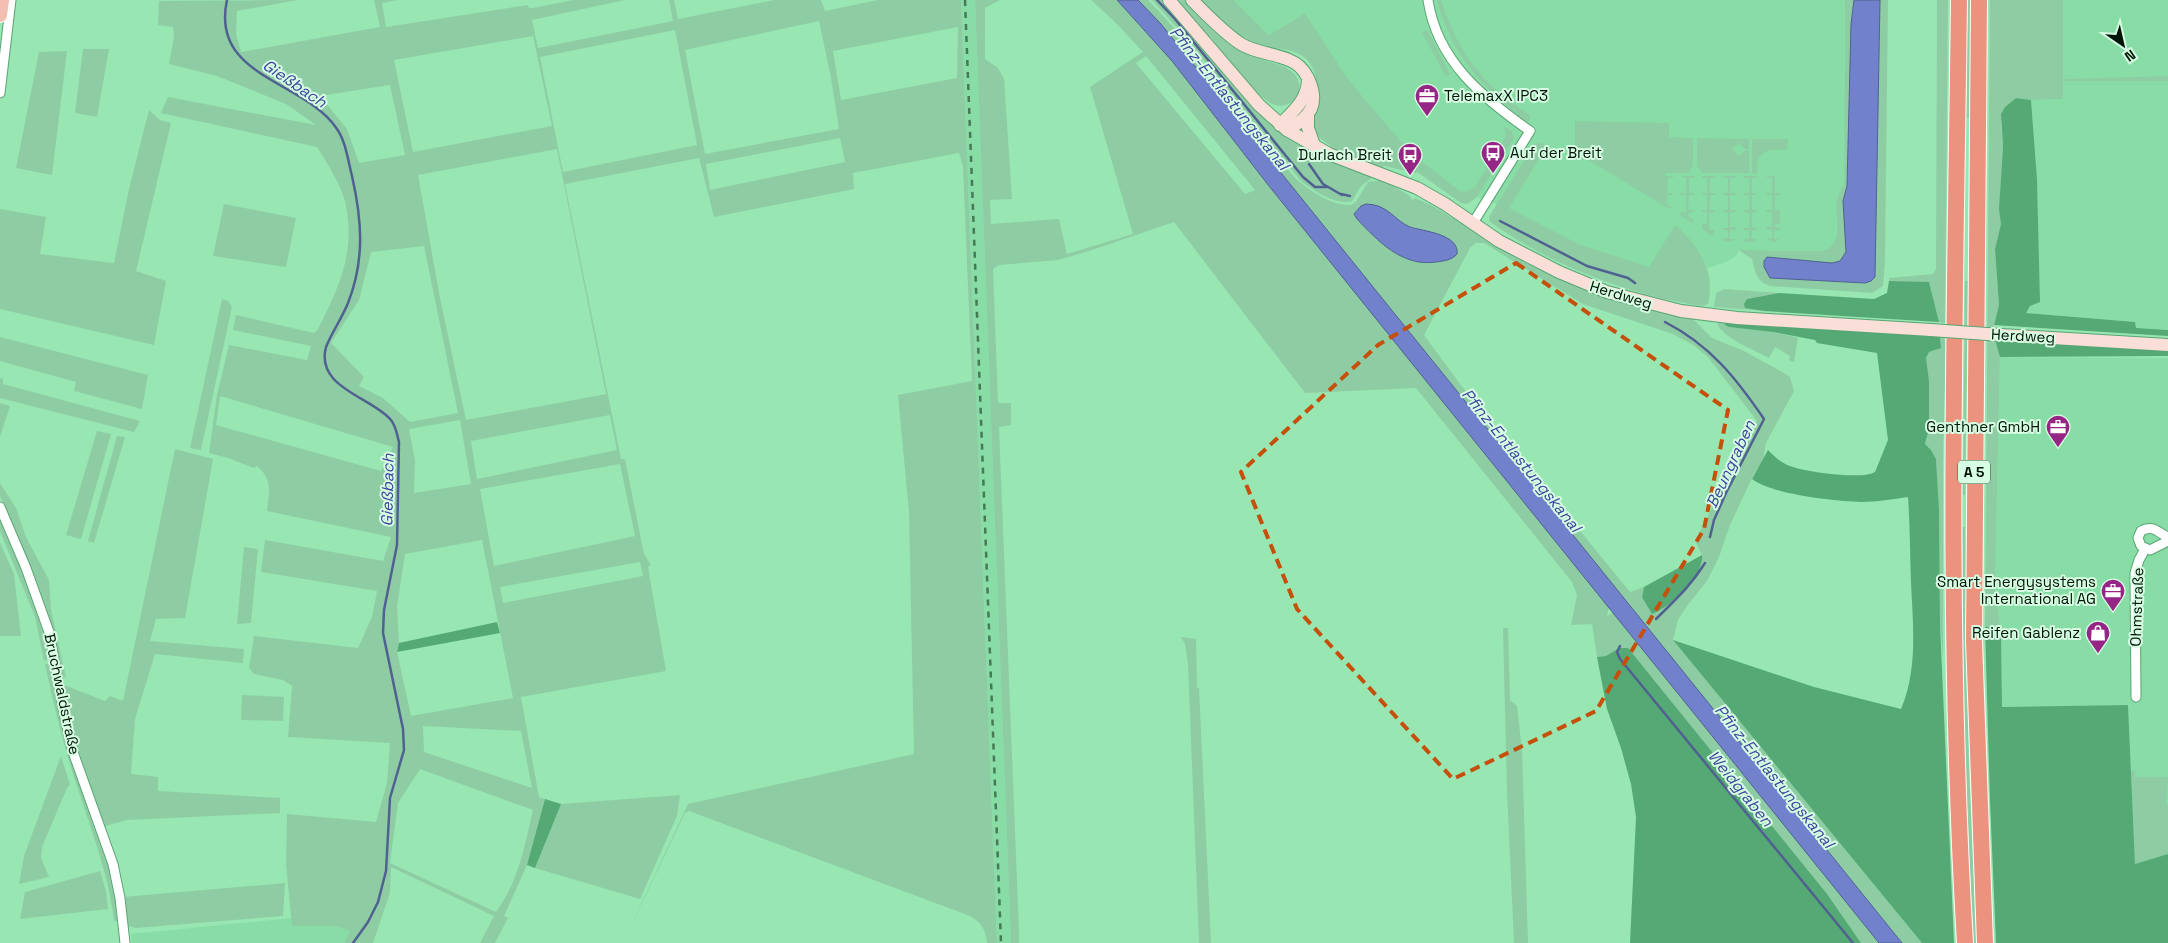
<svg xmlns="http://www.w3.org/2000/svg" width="2168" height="943" font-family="'Space Grotesk',sans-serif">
	<rect width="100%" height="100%" fill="#98e6b2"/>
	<g fill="#87dda5">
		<path d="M 961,0 L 975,0 L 976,26 L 1011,943 L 997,943 Z"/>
		<path d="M 1234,0 L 1845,0 L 1844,185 L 1837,198 L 1836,239 L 1834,244 L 1831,248 L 1822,251 L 1739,250 L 1736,256 L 1726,262 L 1708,268 L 1700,252 L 1650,268 L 1581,245 L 1508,208 L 1460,191 L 1426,167 L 1412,154 L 1363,97 L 1344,73 L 1305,13 L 1269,35 Z"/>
		<path d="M 2063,0 L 2168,0 L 2168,330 L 2136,328 L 2135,322 L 2026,313 L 2030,306 L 2040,302 L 2037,179 L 2031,100 L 2063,98 Z"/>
		<path d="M 2000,357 L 2168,358 L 2168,854 L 2135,864 L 2128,705 L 2002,707 L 2001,633 L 1995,586 Z"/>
		<path d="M 292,918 L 293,926 L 334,926 L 351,931 L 344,943 L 132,943 L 131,934 Z"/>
	</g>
	<g fill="#8ecda3" fill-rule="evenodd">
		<path d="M 297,0 L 237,11 L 236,34 L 241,52 L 380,27 L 374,0 L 397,0 L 382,3 L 386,27 L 528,5 L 529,8 L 533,8 L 573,0 L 625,0 L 532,20 L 538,48 L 673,21 L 669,0 L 674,0 L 678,19 L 774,0 L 821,0 L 825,11 L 878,0 L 961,0 L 997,943 L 987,943 C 986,930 981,922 970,916 L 689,811 L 685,813 L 623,943 L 688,804 L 914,754 L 909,512 L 898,395 L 972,381 L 963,167 L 959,153 L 853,173 L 854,189 L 714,217 L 699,158 L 565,184 L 621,459 L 625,459 L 644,554 L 651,565 L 648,567 L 666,671 L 521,697 L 539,797 L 545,799 L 527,865 L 504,916 L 508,918 L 495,943 L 480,943 L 494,916 L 391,867 L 390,893 L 373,943 L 344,943 L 350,931 L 334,926 L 292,926 L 286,863 L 287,814 L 376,822 L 387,783 L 390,743 L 288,737 L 292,686 L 283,680 L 254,674 L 249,668 L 254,636 L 358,648 L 372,617 L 377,591 L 261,572 L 265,540 L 383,561 L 391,537 L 267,511 C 269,491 273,480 257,466 L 254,468 L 228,458 L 209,453 L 217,395 L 229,345 L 307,360 L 311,346 L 233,330 L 236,315 L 314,333 L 318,329 C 340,285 356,252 345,201 C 341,185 326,161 317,147 L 161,113 L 168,97 L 316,125 L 286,104 L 217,76 L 169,64 L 174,37 L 173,27 L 158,25 L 159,1 ZM 819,21 L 831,78 L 839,129 L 705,154 L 685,50 ZM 958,27 L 957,78 L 841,100 L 833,51 ZM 675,30 L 697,145 L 563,172 L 540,57 ZM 533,36 L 552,126 L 413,152 L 394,60 ZM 390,85 L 405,155 L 359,163 L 347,129 L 320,96 ZM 840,138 L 845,162 L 710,190 L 706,164 ZM 557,149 L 606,394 L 466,420 L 440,298 L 418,175 ZM 424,246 L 458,413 L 410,422 L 383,398 L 359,386 L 364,377 L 331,343 L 359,300 L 371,252 ZM 220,396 L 393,447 L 381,471 L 216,425 ZM 610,415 L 617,450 L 477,479 L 471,441 ZM 460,420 L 471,484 L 414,493 L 415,460 L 409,429 ZM 620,464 L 635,536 L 494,566 L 480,489 ZM 482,540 L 513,698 L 411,716 L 397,652 L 399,643 L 397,607 L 405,554 ZM 640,562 L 643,576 L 503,603 L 500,587 ZM 423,726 L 521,731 L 532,788 L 424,752 ZM 420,769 L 533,810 C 525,845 518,883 496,912 L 390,863 L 398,803 Z"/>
		<path d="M 975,0 L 1000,0 L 985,8 L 985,59 L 998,68 L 1004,79 L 1012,199 L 990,200 L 991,224 L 1059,219 L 1067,254 L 1133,234 L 1090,87 L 1143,52 L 1115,22 L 1091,0 L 1117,0 L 1172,61 L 1269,186 L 1564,550 L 1609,607 L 1607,616 L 1613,612 L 1879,943 L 1861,943 C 1788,839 1702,744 1619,648 L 1606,656 L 1597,657 L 1592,624 L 1571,625 L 1577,595 L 1572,582 L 1416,388 L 1305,393 L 1174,222 L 1086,252 L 1058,260 L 999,265 L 993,269 L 998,403 L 1011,403 L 1011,425 L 999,427 L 1019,932 L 1019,943 L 1011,943 ZM 1146,56 L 1255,190 L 1245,194 L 1136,63 Z"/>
		<path d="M 1138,0 L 1148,0 C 1202,55 1246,119 1295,178 C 1309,190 1331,206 1351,205 L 1356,202 L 1368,182 L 1383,180 L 1410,196 L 1410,197 L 1413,200 L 1415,198 L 1435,207 L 1452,218 L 1454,217 L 1504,250 L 1692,318 L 1712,338 L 1744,351 L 1784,373 L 1790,377 L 1794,391 L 1766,443 L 1763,460 L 1754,474 L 1730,525 L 1719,557 L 1707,581 L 1687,606 L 1678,620 L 1673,640 L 1922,943 L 1902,943 L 1277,170 L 1197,68 ZM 1476,243 L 1484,243 L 1583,304 L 1673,334 L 1693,345 L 1708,357 L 1757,421 L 1695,541 L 1702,555 L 1701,566 L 1674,600 L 1642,597 L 1644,587 L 1630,592 L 1460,384 L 1424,335 L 1470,248 Z"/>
		<path d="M 1152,0 L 1164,0 L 1283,135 L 1323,158 L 1373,177 L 1361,186 L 1352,201 C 1336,206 1313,190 1301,181 L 1181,32 Z"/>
		<path d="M 1175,0 L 1185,0 C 1205,18 1229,45 1252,56 C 1267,63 1296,64 1299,84 C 1300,90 1298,97 1293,101 C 1288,105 1281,107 1275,105 C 1259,101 1221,51 1210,36 L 1207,38 Z"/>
		<path d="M 1198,0 L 1234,0 L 1269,35 L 1305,13 L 1344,73 L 1363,97 L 1412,154 L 1460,191 L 1465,192 L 1475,187 L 1505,138 L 1506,131 L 1503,126 L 1512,131 L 1514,138 L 1476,198 L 1467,204 L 1461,203 L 1417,172 L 1416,173 L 1384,166 L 1381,168 L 1366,163 L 1365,159 L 1337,151 L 1312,132 L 1311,128 C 1316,100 1328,58 1287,50 C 1271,47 1257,45 1243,37 C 1226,29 1212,12 1198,0 Z"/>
		<path d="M 1441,0 C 1458,53 1483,86 1530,115 L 1529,121 L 1526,122 L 1518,117 L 1518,114 C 1477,84 1451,50 1437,1 Z"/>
		<path d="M 1845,0 L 1854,0 L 1851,24 L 1847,186 L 1843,201 L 1846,252 L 1840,261 L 1832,263 L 1767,257 L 1764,261 L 1767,274 L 1865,283 L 1876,214 L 1880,0 L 1888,0 L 1885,261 L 1883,286 L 1872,293 L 1770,286 C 1757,282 1755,272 1752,259 L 1739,250 L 1822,251 C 1846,246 1833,216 1837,199 C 1838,194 1841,189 1844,185 Z"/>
		<path d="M 1937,0 L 1948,0 L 1945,323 L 1939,322 L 1929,283 L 1889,281 L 1889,278 L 1933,274 L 1936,269 Z"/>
		<path d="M 1967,0 L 1971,0 L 1970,117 L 1967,118 Z"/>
		<path d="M 1990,0 L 2063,0 L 2063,79 L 2168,76 L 2168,81 L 2063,81 L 2063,99 L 2031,100 L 2016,98 L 2005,107 L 2001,123 L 2003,146 L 2000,194 L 2001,224 L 1995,249 L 1999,305 L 1994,325 L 1995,340 L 2000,357 L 1995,586 L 2001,633 L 1991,627 L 1985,627 Z"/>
		<path d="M 1427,30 L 1450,74 L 1446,77 L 1422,32 Z"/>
		<path d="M 83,49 L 109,49 L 97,117 L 75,113 Z"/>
		<path d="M 67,51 L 52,175 L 16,168 L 39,52 Z"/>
		<path d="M 149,110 L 160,120 L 171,123 L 136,271 L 166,281 L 154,345 L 0,309 L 0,209 L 46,217 L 40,254 L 114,263 L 129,189 Z"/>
		<path d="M 1575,121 L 1669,123 L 1669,137 L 1693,138 L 1693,166 L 1688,173 L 1665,173 L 1665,176 L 1673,176 L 1673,178 L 1668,178 L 1667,193 L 1673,193 L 1673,195 L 1667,195 L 1667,204 L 1672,208 L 1669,209 L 1575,152 Z"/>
		<path d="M 1697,138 L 1749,139 L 1749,149 L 1745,149 L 1739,143 L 1732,149 L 1739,156 L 1745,150 L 1749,150 L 1749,173 L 1702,173 L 1697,166 Z"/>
		<path d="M 1752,139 L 1788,139 L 1787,150 C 1775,150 1765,148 1758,159 L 1757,174 L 1752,173 Z"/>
		<path d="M 1539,143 L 1547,146 L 1509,208 L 1581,245 L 1649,267 L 1675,225 C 1699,246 1716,270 1708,304 C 1701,308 1687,303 1679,302 C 1615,290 1543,260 1490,222 L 1489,217 L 1534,144 Z"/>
		<path d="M 1681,176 L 1694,176 L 1694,178 L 1689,178 L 1689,193 L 1694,193 L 1694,195 L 1689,195 L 1688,210 L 1694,210 L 1694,212 L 1688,213 L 1689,218 L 1694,218 L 1692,223 L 1681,216 L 1680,212 L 1686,212 L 1686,195 L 1680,195 L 1680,193 L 1686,193 L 1686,178 Z"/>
		<path d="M 1702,176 L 1715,176 L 1715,178 L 1710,178 L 1710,193 L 1715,193 L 1715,195 L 1710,195 L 1710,210 L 1715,210 L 1715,212 L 1709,213 L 1709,230 L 1715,230 L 1712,236 L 1702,229 L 1702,224 L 1707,224 L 1707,212 L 1702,212 L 1702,210 L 1707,210 L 1707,195 L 1702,195 L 1702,193 L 1707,193 L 1707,178 L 1702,178 Z"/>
		<path d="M 1723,176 L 1736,176 L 1736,178 L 1730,178 L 1730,193 L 1736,193 L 1736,195 L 1730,196 L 1730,210 L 1736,210 L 1736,212 L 1730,213 L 1730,227 L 1736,227 L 1736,230 L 1730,230 L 1730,239 L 1736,239 C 1732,242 1726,243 1722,239 L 1728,238 L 1728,230 L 1723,230 L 1723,228 L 1728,228 L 1728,213 L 1723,212 L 1723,210 L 1728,210 L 1728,196 L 1723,195 L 1723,193 L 1728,193 L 1728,178 L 1723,178 Z"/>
		<path d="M 1744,176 L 1757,176 L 1757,178 L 1752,178 L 1752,193 L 1757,193 L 1757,195 L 1752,195 L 1752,210 L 1757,210 L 1757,212 L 1752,213 L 1752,227 L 1757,228 L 1757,230 L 1752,230 L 1752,239 L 1757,239 L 1753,242 L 1745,242 L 1744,239 L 1749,239 L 1749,230 L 1744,230 L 1744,228 L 1749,228 L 1749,213 L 1744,212 L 1744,210 L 1749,210 L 1749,196 L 1744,195 L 1744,193 L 1749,193 L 1749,178 L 1744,178 Z"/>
		<path d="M 1767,176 L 1775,176 L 1775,193 L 1780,193 L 1780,195 L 1775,196 L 1775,210 L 1780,210 L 1780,224 L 1775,224 L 1774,227 L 1780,228 L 1780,230 L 1774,230 L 1774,239 L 1780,239 L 1774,242 L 1766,239 L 1772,238 L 1772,230 L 1766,230 L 1766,227 L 1772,227 L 1772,212 L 1766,212 L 1766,210 L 1772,210 L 1772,195 L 1766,195 L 1766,193 L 1772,193 L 1772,178 L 1767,178 Z"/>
		<path d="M 224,204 L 296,218 L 286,267 L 213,256 Z"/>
		<path d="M 1965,281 L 1968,281 L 1965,495 L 1963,495 Z"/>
		<path d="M 1724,289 L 1779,293 L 1747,299 L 1745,308 L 1764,311 L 1714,307 L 1716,293 Z"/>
		<path d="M 222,299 L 228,301 L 232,307 L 201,450 L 190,448 Z"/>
		<path d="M 1719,321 L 1724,321 L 1729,327 L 1773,332 L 1798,338 L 1794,362 L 1789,360 L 1790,356 L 1775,347 L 1769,358 C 1756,351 1721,337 1717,323 Z"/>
		<path d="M 0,337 L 148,375 L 142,409 L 74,391 L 76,382 L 0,361 Z"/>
		<path d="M 1940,337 L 1945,337 L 1946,352 L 1943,453 L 1943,658 L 1940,624 L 1939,509 L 1936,459 L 1931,450 L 1925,444 L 1927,439 L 1929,381 L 1925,365 L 1926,358 L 1929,352 L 1936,350 L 1941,343 Z"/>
		<path d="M 0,378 L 3,379 L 3,384 L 140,421 L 134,432 L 0,398 Z"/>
		<path d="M 0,403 L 10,406 L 0,437 Z"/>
		<path d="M 97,431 L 111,434 L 81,539 L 66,535 Z"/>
		<path d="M 117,436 L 125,437 L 94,543 L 88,541 Z"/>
		<path d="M 175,449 L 213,459 L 185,618 L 156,619 L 150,641 L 244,649 L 243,663 L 155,654 L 135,719 L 131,774 L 158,777 L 158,791 L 280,798 L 280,813 L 127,820 L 105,826 L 80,760 L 62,688 L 64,685 L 105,701 L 110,696 L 123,701 Z"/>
		<path d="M 0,483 L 16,508 L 26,537 L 49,580 L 51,610 L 66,677 L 63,677 L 43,599 L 20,540 L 0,496 Z"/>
		<path d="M 0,515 L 32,591 L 50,658 L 44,661 L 35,617 L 0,531 Z"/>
		<path d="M 1963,527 L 1965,527 L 1969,769 L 1977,943 L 1974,943 C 1965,805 1962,666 1963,527 Z"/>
		<path d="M 0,543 L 14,574 L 21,636 L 0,636 Z"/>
		<path d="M 244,547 L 258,549 L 251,623 L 237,624 Z"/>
		<path d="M 1503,628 L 1508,628 L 1510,700 L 1517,706 L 1522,750 L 1528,943 L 1514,943 L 1507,792 Z"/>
		<path d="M 1181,637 L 1196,639 L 1197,688 L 1199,688 L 1211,943 L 1214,943 L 1199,943 L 1188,664 L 1185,644 Z"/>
		<path d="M 45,664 L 51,664 L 97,830 L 112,875 L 119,921 L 114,921 C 109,875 92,833 78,789 C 64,748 54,707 45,664 Z"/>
		<path d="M 242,695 L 284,697 L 283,721 L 241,720 Z"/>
		<path d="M 61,756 L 70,785 L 67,788 L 42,847 L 41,858 L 49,877 L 19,884 L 24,856 Z"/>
		<path d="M 2131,771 L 2135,771 L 2135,777 L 2168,777 L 2166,804 L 2168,805 L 2168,854 L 2135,864 Z"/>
		<path d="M 680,795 L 677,816 L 640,899 L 535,868 L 561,804 Z"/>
		<path d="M 100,871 L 106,891 L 108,909 L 20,919 L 25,892 Z"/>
		<path d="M 285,883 L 283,916 L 136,928 L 128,926 L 123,897 Z"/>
	</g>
	<g fill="#54a974">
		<path d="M 2016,98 L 2031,100 L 2037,179 L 2040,302 L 2030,306 L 2026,313 L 2135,322 L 2136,328 L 2168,330 L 2168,336 L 1994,325 L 1999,305 L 1995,249 L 2001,224 L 1999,209 L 2003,146 L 2001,114 L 2005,107 Z"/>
		<path d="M 1889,281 L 1929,282 L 1939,322 L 1764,311 L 1745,308 L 1744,304 L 1747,299 L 1779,293 L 1874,299 L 1887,293 Z"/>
		<path d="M 1724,321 L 1927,335 L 1940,337 L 1941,348 L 1929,352 L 1926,358 L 1929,381 L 1929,429 L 1925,444 L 1931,450 L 1936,459 L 1939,509 L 1940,624 L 1954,943 L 1922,943 L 1673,640 L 1814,687 L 1901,709 C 1918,669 1913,625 1911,583 C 1910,554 1910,526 1908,497 C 1893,499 1877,502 1861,502 C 1835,501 1773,495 1752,479 L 1768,450 C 1775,457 1781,463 1790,466 C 1804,472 1864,480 1875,472 L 1888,440 L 1877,353 L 1817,343 L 1815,340 L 1773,332 L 1729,327 L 1725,325 Z"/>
		<path d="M 1995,340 L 2168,348 L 2168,356 L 2000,357 Z"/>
		<path d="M 1702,555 C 1705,574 1669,608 1652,614 L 1642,597 L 1644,587 Z"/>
		<path d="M 497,622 L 500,633 L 397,652 L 399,643 Z"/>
		<path d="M 1985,627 L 1991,627 L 2001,633 L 2002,707 L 2128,705 L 2135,864 L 2168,854 L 2168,943 L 1996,943 L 1990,800 Z"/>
		<path d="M 1619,648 L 1628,648 L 1827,894 L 1861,943 L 1630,943 L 1636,817 L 1631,784 L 1621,748 L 1607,709 L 1597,657 L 1606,656 Z"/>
		<path d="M 545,799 L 561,804 L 535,868 L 527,865 Z"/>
	</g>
	<g fill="#7281cc" stroke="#506191">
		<path d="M 1117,0 L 1138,0 L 1161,24 L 1902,943 L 1879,943 L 1269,186 L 1172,61 Z"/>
		<path d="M 1854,0 L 1880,0 L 1875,277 L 1871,281 L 1865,283 L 1770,278 L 1764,267 L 1764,261 L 1767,257 L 1832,263 L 1840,261 L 1846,252 L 1843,201 L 1847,186 L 1851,24 Z"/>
		<path d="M 1366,204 C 1388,204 1395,221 1410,227 C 1422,231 1460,234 1457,254 C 1452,260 1444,261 1436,262 C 1402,267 1378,241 1357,219 L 1354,214 L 1361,206 Z"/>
	</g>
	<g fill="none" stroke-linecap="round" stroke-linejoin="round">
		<g stroke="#506191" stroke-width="2.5">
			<path d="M 227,0 C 210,78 305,80 337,129 C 346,142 348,161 352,176 C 362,220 365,260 348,303 C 342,318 332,332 326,347 C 315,388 372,397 391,420 C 396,426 397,435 399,442 L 397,545 L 384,610 L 383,633 L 403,729 L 404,750 L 390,798 L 386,871 L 378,902 L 368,922 L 353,943"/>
			<path d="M 1157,0 L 1175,19 L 1303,177 L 1315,187 L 1327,187"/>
			<path d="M 1309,164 L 1323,184 L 1342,195"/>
			<path d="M 1341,194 L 1350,196"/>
			<path d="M 1500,221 L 1587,266 L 1628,278 L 1635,283"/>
			<path d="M 1665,322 C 1710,345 1736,378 1764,419 L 1726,493 L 1714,520 L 1710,537"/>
			<path d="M 1656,619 C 1677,598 1689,588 1705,563"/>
			<path d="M 1620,646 L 1617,652 L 1620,659 L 1853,943"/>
		</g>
		<defs>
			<g id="street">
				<path d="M 1428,0 C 1437,61 1483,98 1530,131 L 1473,223"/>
				<path d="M 0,93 L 11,0"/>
				<path d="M 0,507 L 26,568 L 49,632 L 64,713 L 73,752 L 113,864 L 120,898 L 125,943"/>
				<path d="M 2168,537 C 2158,533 2153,524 2141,531 L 2138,538 L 2141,546 L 2150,550 L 2168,541"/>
				<path d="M 2136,697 L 2135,573 L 2139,560 L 2145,549"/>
			</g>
			<g id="secondary">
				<path d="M 1169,0 L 1259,105 L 1287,130 L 1329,154 L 1417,188 L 1445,204 L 1499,241 L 1559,272 L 1607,292 L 1681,311 L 1737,318 L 1931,330"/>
				<path d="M 1192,0 C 1207,15 1223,32 1241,44 C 1256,53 1273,53 1289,60 C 1297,63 1304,70 1308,78 C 1320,104 1311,117 1287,130"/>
				<path d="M 1308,115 L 1308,128 L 1315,148"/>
				<path d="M 1280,125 C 1293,111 1307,101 1308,80"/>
				<path d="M 2001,335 L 2168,345"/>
			</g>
			<path id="primary" d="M 0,15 L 2,0"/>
			<g id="highway">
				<path d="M 1959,0 C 1955,314 1946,629 1965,943"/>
				<path d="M 1979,0 L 1974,641 L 1985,943"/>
			</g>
		</defs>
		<use href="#street" stroke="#58a574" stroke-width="11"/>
		<use href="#secondary" stroke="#58a574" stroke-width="14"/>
		<use href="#primary" stroke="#fff" stroke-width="16"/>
		<use href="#highway" stroke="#fff" stroke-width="18"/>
		<use href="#street" stroke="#fff" stroke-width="9"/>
		<use href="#secondary" stroke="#f9dfd8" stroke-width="12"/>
		<use href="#primary" stroke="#f3beb2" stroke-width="14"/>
		<use href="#highway" stroke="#eb937e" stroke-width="16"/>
		<path stroke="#487858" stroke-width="2.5" stroke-dasharray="6 6" stroke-linecap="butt" d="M 965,0 L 1001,943"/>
		<defs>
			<path id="secondary-bridge" d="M 1931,330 L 2001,335"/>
		</defs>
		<use href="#secondary-bridge" stroke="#58a574" stroke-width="14" stroke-linecap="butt"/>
		<use href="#secondary-bridge" stroke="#f9dfd8" stroke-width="12"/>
	</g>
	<path fill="none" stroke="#c54f0b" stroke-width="4" stroke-dasharray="10 6" stroke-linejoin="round" d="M 1516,263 L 1728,410 L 1704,529 L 1596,711 L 1453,779 L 1297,609 L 1241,472 L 1378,345 Z"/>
	<defs>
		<symbol id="office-pin" viewBox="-11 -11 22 30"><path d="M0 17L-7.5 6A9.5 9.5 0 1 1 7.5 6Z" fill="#962686" stroke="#d7fde2"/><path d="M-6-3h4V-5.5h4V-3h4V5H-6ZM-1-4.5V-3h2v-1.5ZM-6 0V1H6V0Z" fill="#fff"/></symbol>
		<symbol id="bus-pin" viewBox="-11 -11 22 30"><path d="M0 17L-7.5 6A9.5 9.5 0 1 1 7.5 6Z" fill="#962686" stroke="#d7fde2"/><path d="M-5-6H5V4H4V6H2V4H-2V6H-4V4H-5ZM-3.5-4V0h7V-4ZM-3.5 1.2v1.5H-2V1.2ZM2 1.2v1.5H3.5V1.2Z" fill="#fff"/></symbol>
		<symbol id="shop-pin" viewBox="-11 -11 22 30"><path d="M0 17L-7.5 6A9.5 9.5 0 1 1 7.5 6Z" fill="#962686" stroke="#d7fde2"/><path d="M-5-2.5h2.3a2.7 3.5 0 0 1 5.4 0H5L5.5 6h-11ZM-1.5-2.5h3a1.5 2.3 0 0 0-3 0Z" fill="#fff"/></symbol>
	</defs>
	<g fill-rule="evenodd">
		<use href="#office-pin" x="1413" y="82" width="28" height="38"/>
		<use href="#bus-pin" x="1479" y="139" width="28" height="38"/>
		<use href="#bus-pin" x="1396" y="141" width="28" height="38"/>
		<use href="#office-pin" x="2044" y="413" width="28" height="38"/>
		<use href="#office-pin" x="2099" y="577" width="28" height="38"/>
		<use href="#shop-pin" x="2084" y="619" width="28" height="38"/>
	</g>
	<g text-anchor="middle" stroke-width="4" stroke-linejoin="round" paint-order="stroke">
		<rect fill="#d7fde2" stroke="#405b49" stroke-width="1" x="1958" y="460.5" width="32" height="23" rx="4"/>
		<g font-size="14" font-weight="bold" fill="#001507">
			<text x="1974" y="477">A 5</text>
		</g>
		<g font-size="15" fill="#001507" stroke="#d7fde2" text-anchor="end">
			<text x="1444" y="101" text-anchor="start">TelemaxX IPC3</text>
			<text x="1510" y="158" text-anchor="start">Auf der Breit</text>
			<text x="1392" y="160">Durlach Breit</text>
			<text x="2040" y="432">Genthner GmbH</text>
			<text x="2096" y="587">Smart Energysystems<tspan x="2096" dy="17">International AG</tspan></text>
			<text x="2080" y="638">Reifen Gablenz</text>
		</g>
		<g font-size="15" fill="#001507" stroke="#d7fde2">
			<text transform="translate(1621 295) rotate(17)" y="5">Herdweg</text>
			<text transform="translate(2023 336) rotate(3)" y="5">Herdweg</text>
			<text transform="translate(2137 607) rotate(-88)" y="5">Ohmstraße</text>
			<text transform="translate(62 694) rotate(78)" y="5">Bruchwaldstraße</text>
		</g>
		<g font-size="16" font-style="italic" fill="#3b449e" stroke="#d7fde2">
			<text transform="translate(295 83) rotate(34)" y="6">Gießbach</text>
			<text transform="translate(1230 98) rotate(51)" y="6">Pfinz-Entlastungskanal</text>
			<text transform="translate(1522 460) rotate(51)" y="6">Pfinz-Entlastungskanal</text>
			<text transform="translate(1730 464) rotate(-65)" y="6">Beungraben</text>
			<text transform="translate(387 490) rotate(-89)" y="6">Gießbach</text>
			<text transform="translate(1775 776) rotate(51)" y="6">Pfinz-Entlastungskanal</text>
			<text transform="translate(1741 788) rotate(51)" y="6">Weidgraben</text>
		</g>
	</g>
	<g transform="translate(2123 45) rotate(146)" stroke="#d7fde2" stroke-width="4" paint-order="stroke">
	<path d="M0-4L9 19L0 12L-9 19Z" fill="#001507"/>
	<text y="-8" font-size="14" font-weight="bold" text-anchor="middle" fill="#001507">N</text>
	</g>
</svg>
